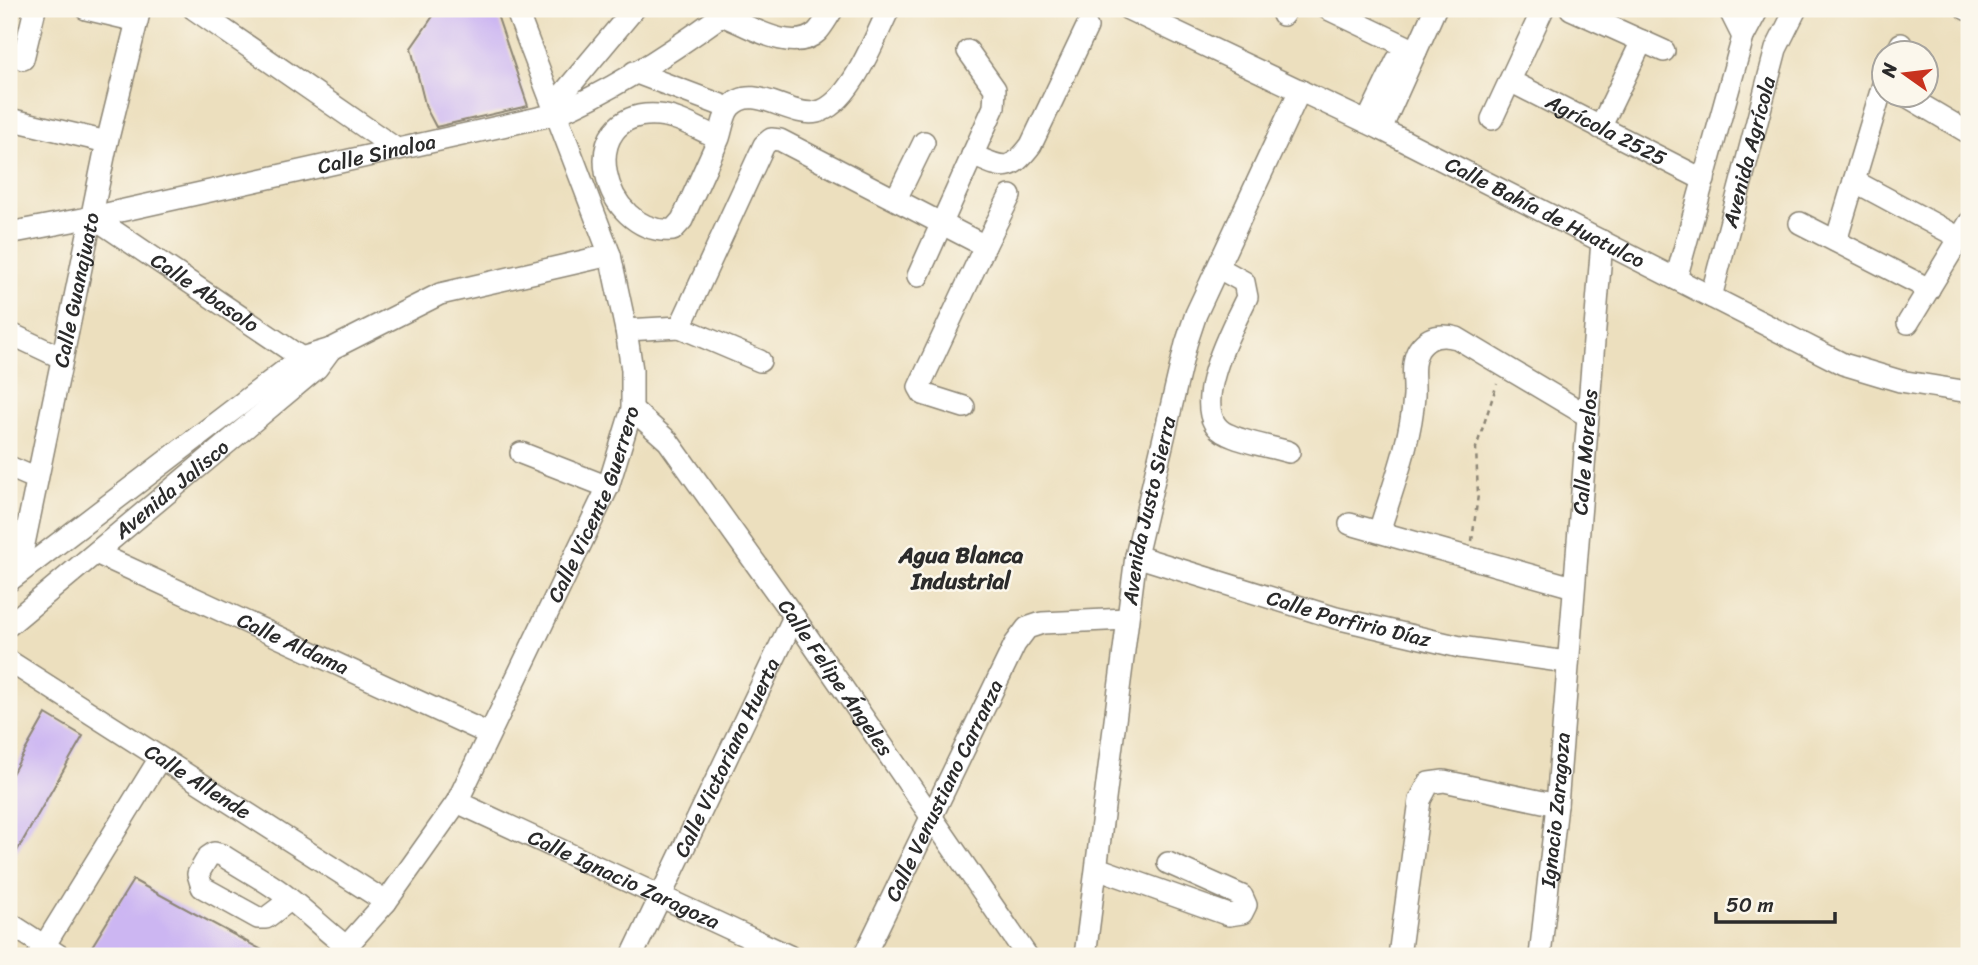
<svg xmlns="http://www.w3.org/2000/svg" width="1978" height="965" font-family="Sriracha,sans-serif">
	<rect width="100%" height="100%" fill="#fbf7ec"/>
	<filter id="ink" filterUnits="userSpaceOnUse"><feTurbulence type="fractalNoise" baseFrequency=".0143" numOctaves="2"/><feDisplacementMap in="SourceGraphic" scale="14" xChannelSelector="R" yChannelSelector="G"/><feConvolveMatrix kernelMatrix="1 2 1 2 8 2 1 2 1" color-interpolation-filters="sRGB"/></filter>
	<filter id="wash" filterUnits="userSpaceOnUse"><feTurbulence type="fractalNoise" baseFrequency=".00686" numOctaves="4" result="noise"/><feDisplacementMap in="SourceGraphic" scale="28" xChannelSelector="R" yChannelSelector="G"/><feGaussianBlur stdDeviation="1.57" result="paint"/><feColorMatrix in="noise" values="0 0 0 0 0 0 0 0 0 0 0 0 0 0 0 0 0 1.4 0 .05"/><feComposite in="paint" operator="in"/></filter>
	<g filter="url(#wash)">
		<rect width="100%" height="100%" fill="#ecdfbe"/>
		<g id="blocks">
			<g fill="#ccb6f2">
				<path d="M 438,9 L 495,9 L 528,106 L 436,127 L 426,108 L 411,48 Z"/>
				<path d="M 46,714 L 83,736 L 9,865 L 9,779 Z"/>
				<path d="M 133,880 L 273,956 L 86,956 Z"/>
			</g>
		</g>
	</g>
	<g filter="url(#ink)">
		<use href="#blocks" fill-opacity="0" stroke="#8c8574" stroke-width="2"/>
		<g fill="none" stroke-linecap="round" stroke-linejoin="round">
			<defs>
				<g id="minor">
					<path d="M 86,9 L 137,21"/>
					<path d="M 194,9 L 395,148"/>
					<path d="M 720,9 L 722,15 C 747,25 793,55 817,32 C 823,26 828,16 833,9"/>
					<path id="s1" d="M 1128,9 L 1381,129 L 1843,364 L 1900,381 L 1969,392"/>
					<path d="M 1328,9 L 1416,51"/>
					<path d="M 1571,9 L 1664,51"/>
					<path d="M 1729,9 L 1743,37"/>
					<path d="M 1966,9 L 1969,10"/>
					<path d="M 1283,15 L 1286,9"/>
					<path d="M 1897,52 L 1901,44"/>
					<path d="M 23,59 L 35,9"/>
					<path d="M 634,72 L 729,108"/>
					<path id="s2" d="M 1510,81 L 1704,180"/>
					<path d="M 1903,94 L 1969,133"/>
					<path d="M 553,106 L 634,9"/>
					<path d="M 9,119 L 107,142"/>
					<path d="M 1492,119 L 1543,9"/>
					<path d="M 1367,122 L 1397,60"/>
					<path d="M 1600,128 L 1642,41"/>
					<path d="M 1381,129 L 1435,9"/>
					<path d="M 719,138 L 682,220 L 673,230 C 601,237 572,109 658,115 C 678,116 701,131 719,138 C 722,129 724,114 730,107 C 753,81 789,118 817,112 C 850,105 875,37 889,9"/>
					<path d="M 972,155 C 1003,168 1009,174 1031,145 L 1087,27"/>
					<path d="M 1854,181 L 1960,238"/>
					<path d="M 896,199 L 924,142"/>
					<path id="s3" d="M 93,217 L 312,365"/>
					<path d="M 1800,223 L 1929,289"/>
					<path id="s4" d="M 9,233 L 93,217 L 556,114 C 614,90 671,52 722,15"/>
					<path d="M 1836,241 L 1884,81"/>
					<path d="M 985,246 L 1010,196"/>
					<path d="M 1219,268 L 1244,282 L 1247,297 C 1233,326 1184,415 1227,434 C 1245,443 1269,446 1289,452"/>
					<path d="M 918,276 L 994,107 L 995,89 L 968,51"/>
					<path d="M 1676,279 L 1743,37 L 1758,9"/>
					<path id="s5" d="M 1711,297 L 1776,49 L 1796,9"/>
					<path d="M 1908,323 L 1969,223"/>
					<path d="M 680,327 L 760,361"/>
					<path d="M 626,330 L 680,327 L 764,145 L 771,139 L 780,140 L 985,246 L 919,387 L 923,394 L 964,407"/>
					<path d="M 9,333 L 62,358"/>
					<path id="s6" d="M 632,409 L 668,441 L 794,617 L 1027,956"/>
					<path d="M 521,453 L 608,487"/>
					<path d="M 9,467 L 37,479"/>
					<path d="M 1350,524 L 1573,587"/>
					<path d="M 1379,532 C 1392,489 1411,442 1414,396 C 1415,381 1410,363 1419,349 C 1429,335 1442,334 1457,338 L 1588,416"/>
					<path id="s7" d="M 96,553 L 489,734"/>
					<path id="s8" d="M 1136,556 L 1336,618 L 1460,647 L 1567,662"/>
					<path id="s9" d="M 18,573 L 107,142 L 140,9"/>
					<path d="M 9,581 L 301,358 L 331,349 L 440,294 L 610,255"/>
					<path id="s10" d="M 9,625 L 317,368 L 331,349"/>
					<path id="s11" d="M 9,661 L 386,902"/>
					<path id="s12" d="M 457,802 L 789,956"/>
					<path d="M 1097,868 L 1229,915 L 1242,913 L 1246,905 L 1242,896 L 1168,863"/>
					<path d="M 290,900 L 266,918 L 258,918 L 202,887 L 198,874 L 208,857 L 214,853 L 222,855 C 240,867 260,877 278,890 C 302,907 323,929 347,947"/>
					<path d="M 9,923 L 60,956"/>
					<path d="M 38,956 L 160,758"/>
					<path id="s13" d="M 338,956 L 386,902 L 457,802 L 608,487 L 632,409 L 632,370 L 626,330 L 610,255 L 516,9"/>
					<path id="s14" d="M 632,956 L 794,617"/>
					<path id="s15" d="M 864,956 L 1015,644 L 1027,628 L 1042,623 L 1127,619"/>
					<path id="s16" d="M 1085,956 L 1136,556 L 1186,344 L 1196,314 L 1300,90"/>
					<path d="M 1399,956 L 1420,800 L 1429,783 L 1444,781 L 1557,805"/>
					<path id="s17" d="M 1540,956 L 1557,805 L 1602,241"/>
				</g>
			</defs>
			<use href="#minor" stroke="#8c8574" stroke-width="24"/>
			<path stroke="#8c8574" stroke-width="2.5" stroke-dasharray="5 5" stroke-linecap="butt" d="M 1472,541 L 1478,495 L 1476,448 L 1497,384"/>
			<use href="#minor" stroke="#fff" stroke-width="21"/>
		</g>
	</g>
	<g text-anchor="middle" stroke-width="5" stroke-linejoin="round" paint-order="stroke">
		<g font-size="21" fill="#2b2b2b" stroke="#fbf7ec">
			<text dy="7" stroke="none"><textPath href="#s2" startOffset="108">Agrícola 2525</textPath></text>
			<text dy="7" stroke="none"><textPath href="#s5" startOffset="150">Avenida Agrícola</textPath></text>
			<text dy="7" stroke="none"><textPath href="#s4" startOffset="376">Calle Sinaloa</textPath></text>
			<text dy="7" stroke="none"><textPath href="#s1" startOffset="464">Calle Bahía de Huatulco</textPath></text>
			<text dy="7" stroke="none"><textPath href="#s9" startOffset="289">Calle Guanajuato</textPath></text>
			<text dy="7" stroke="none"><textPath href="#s3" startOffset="135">Calle Abasolo</textPath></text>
			<text dy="7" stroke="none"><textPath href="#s17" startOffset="506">Calle Morelos</textPath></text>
			<text dy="7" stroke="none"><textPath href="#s10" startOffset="212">Avenida Jalisco</textPath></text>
			<text dy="7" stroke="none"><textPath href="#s13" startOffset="523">Calle Vicente Guerrero</textPath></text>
			<text dy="7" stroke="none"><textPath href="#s16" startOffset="450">Avenida Justo Sierra</textPath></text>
			<text dy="7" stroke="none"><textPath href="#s8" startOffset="222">Calle Porfirio Díaz</textPath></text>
			<text dy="7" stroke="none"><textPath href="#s7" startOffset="217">Calle Aldama</textPath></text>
			<text dy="7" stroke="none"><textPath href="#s6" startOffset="338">Calle Felipe Ángeles</textPath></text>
			<text dy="7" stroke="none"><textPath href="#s14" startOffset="220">Calle Victoriano Huerta</textPath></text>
			<text dy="7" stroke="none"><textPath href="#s11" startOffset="224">Calle Allende</textPath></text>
			<text dy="7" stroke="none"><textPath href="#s15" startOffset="184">Calle Venustiano Carranza</textPath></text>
			<text dy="7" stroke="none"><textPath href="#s17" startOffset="147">Ignacio Zaragoza</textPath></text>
			<text dy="7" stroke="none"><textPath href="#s12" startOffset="184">Calle Ignacio Zaragoza</textPath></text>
		</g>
		<g font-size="23" font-weight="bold" fill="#2b2b2b" stroke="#fbf7ec">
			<text x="961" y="563">Agua Blanca<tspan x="961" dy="26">Industrial</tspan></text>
		</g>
	</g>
	<rect width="1978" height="965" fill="none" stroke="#fbf7ec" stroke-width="35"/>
	<g transform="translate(1905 74) rotate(284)"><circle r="33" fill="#fbf7ec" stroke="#a8a59f" stroke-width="2"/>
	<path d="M0-5L12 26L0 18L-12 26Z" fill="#c8321e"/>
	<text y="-10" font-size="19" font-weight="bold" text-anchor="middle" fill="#2b2b2b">N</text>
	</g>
	<path d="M1716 912v10h119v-10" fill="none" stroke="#2b2b2b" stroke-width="3.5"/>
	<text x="1726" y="912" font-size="21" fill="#2b2b2b" stroke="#fbf7ec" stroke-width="5" paint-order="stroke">50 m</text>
</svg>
